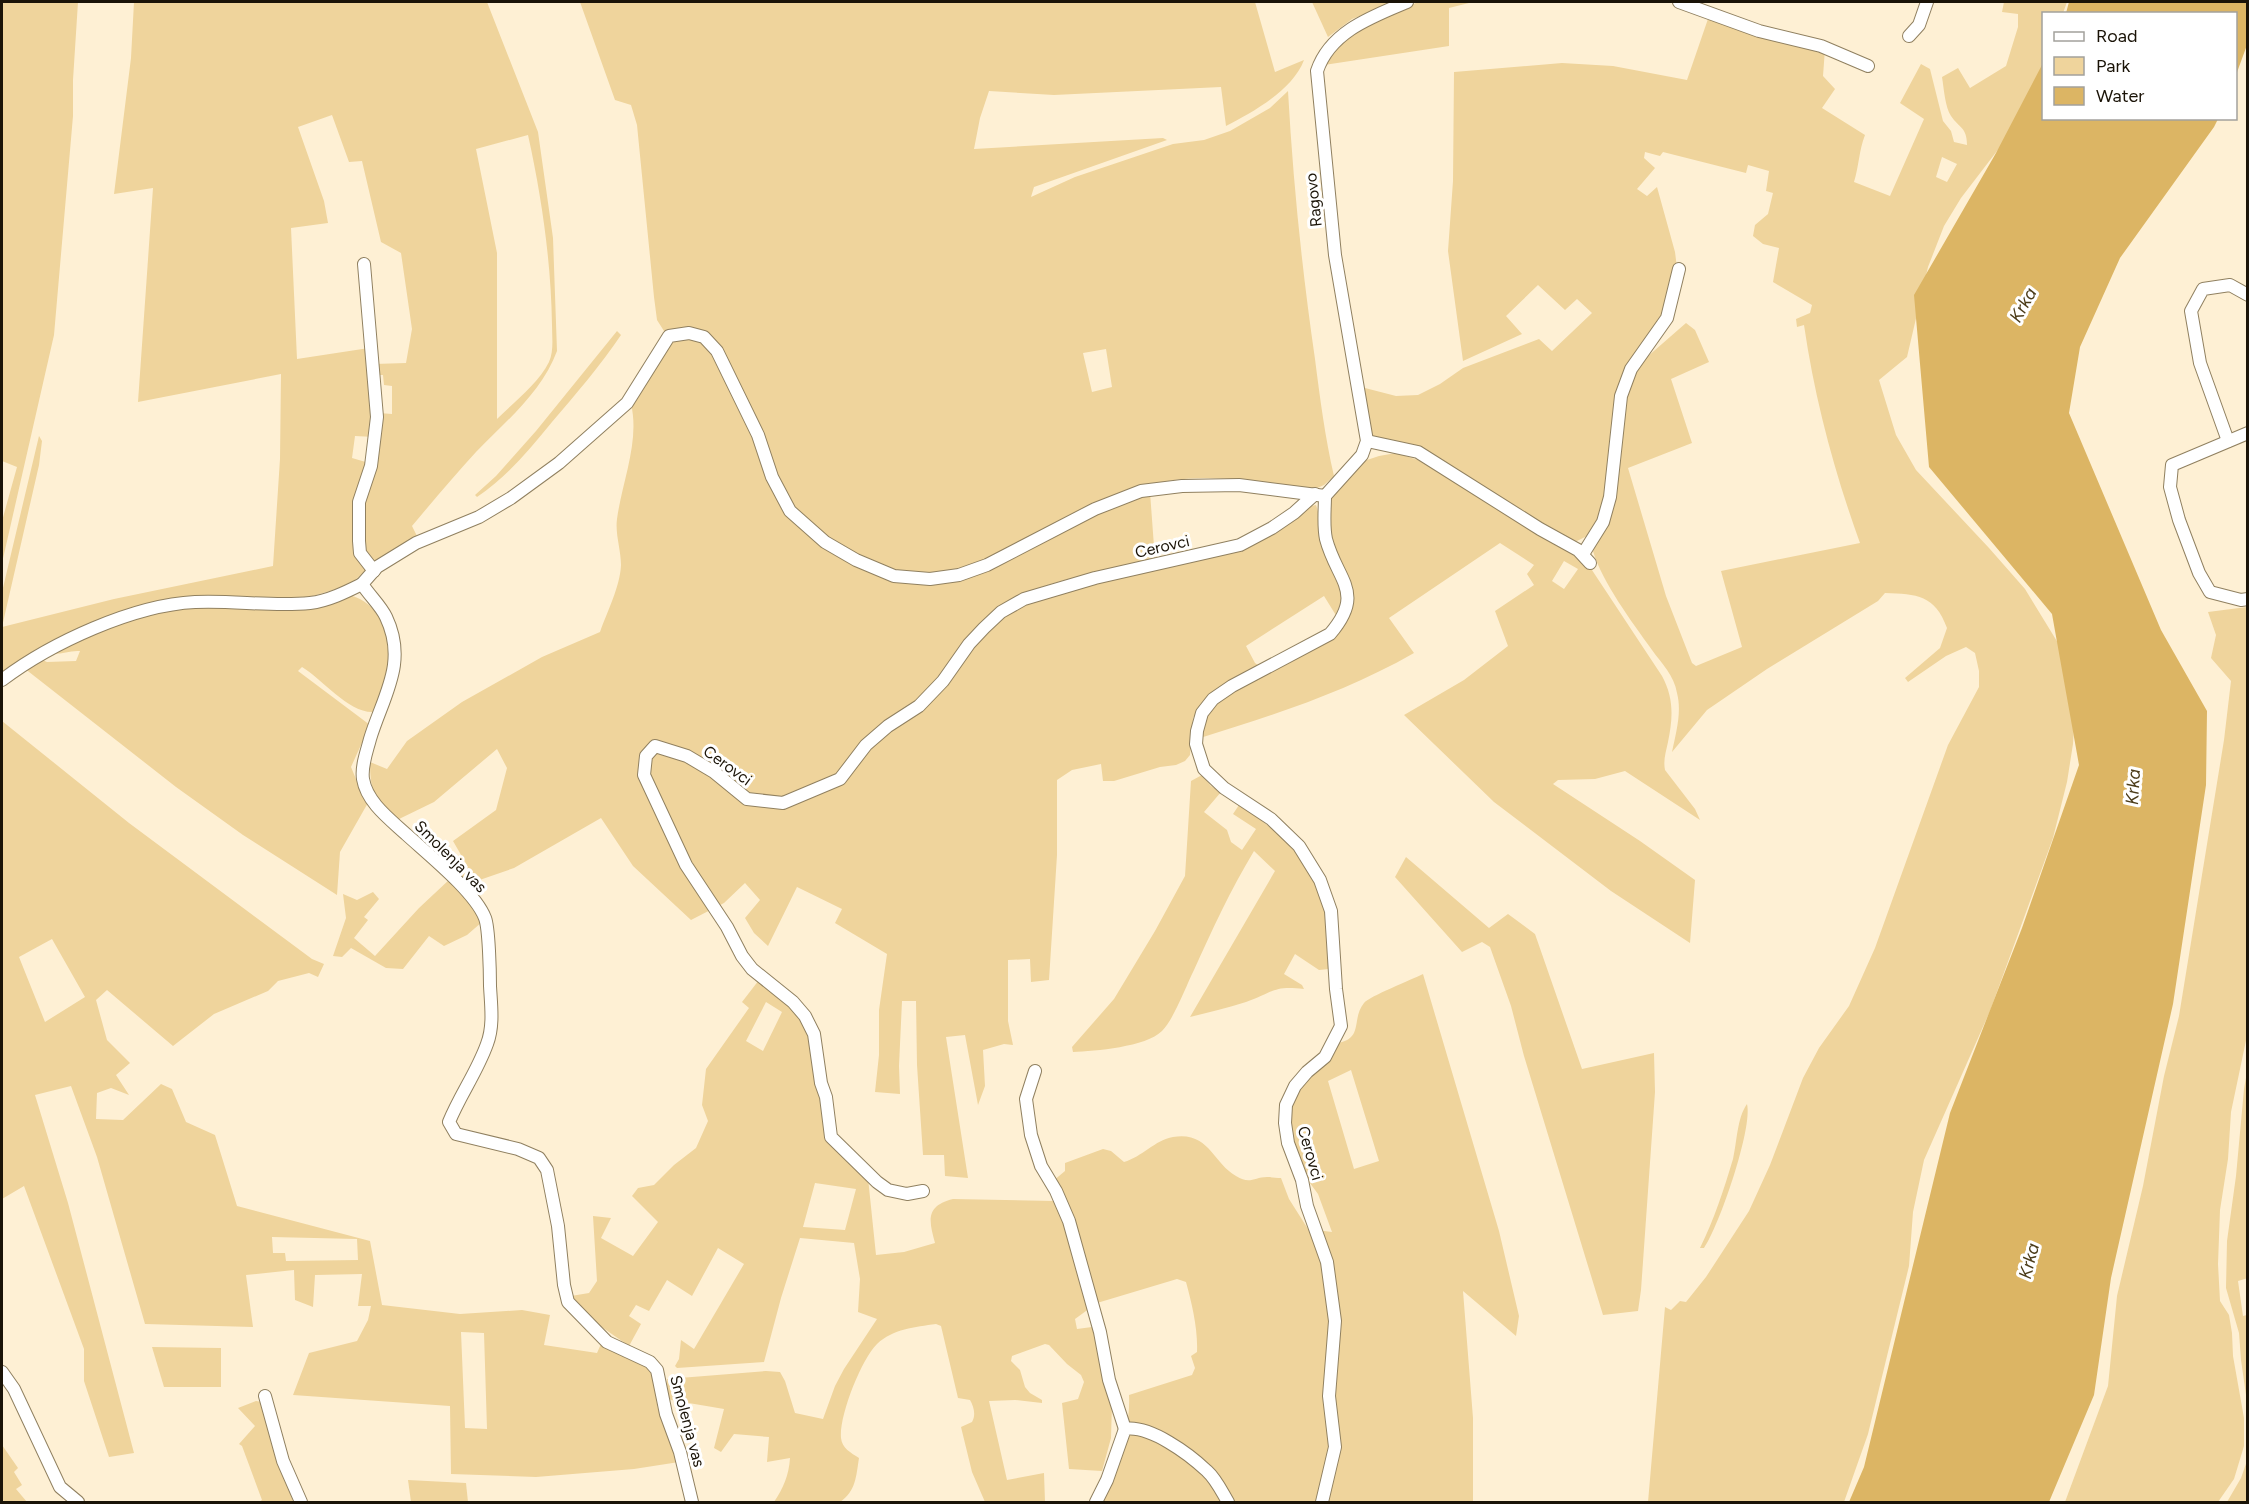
<svg xmlns="http://www.w3.org/2000/svg" width="2249" height="1504" font-family="Figtree,sans-serif">
	<rect width="100%" height="100%" fill="#fef0d4"/>
	<g fill="#efd49c" fill-rule="evenodd">
		<path d="M 2,2 L 78,2 L 73,80 L 73,116 L 54,335 L 2,563 L 2,521 L 17,467 L 2,461 Z"/>
		<path d="M 134,2 L 487,2 L 538,132 L 553,238 L 557,351 C 542,392 506,421 476,452 C 454,476 433,501 412,526 L 418,538 L 397,549 L 373,564 L 364,554 L 361,546 L 361,498 L 372,468 L 379,413 L 392,414 L 392,386 L 384,385 L 383,375 L 374,375 L 374,364 L 406,363 L 412,329 L 401,253 L 381,242 L 362,161 L 349,162 L 332,115 L 298,127 L 324,201 L 328,223 L 291,228 L 297,359 L 369,348 L 374,437 L 355,436 L 352,458 L 369,463 L 357,498 L 356,514 L 356,551 L 360,560 L 367,569 L 350,585 L 306,598 L 170,599 L 127,611 L 68,635 L 2,672 L 2,592 L 39,436 L 42,441 L 39,465 L 2,627 L 114,599 L 273,566 L 280,459 L 281,374 L 138,402 L 153,188 L 114,194 L 131,58 ZM 528,135 C 542,198 551,262 552,325 C 552,337 554,351 549,362 C 538,384 514,402 497,419 L 497,253 L 476,149 Z"/>
		<path d="M 580,2 L 1255,2 L 1275,72 L 1304,60 C 1293,90 1253,112 1226,126 L 1221,87 L 1054,95 L 989,91 L 980,118 L 974,149 L 1163,138 L 1167,140 L 1034,187 L 1031,197 L 1075,177 L 1173,144 L 1204,140 L 1230,131 L 1270,108 L 1288,91 C 1293,181 1302,270 1315,359 C 1320,398 1325,437 1334,476 L 1324,485 L 1315,489 C 1279,486 1244,478 1208,478 C 1167,477 1129,489 1091,504 L 1102,511 L 1141,494 L 1150,492 L 1155,560 C 1105,572 1026,581 988,617 C 957,645 939,689 903,712 C 897,716 889,719 883,722 L 887,730 L 922,708 L 944,688 L 972,645 L 1017,607 L 1113,578 L 1239,549 L 1282,528 L 1311,506 L 1316,505 C 1320,515 1319,526 1321,537 C 1327,564 1351,589 1337,617 L 1324,596 L 1246,646 L 1255,663 L 1261,667 L 1222,688 L 1203,701 L 1193,718 L 1190,755 L 1185,761 L 1176,765 L 1160,767 L 1114,781 L 1103,781 L 1101,764 L 1072,770 L 1057,780 L 1057,855 L 1049,980 L 1031,982 L 1030,959 L 1008,960 L 1008,1021 L 1013,1045 L 1004,1044 L 983,1050 L 985,1086 L 978,1105 L 965,1035 L 946,1037 L 968,1178 L 945,1176 L 944,1155 L 923,1155 L 917,1065 L 916,1001 L 902,1001 L 899,1066 L 900,1094 L 875,1092 L 879,1055 L 879,1010 L 887,954 L 835,923 L 842,909 L 797,887 L 768,946 L 754,933 L 745,918 L 760,900 L 745,883 L 724,903 L 691,920 L 633,866 L 601,818 L 514,868 L 468,884 L 459,876 L 468,867 L 453,841 L 496,810 L 507,768 L 497,749 L 434,802 L 397,820 C 376,796 370,796 370,762 L 387,769 L 407,741 L 462,702 L 542,657 L 600,632 C 607,612 620,587 621,565 C 621,550 615,534 617,519 C 622,482 640,441 631,404 L 666,343 L 664,331 L 657,320 L 654,297 L 637,125 L 631,105 L 615,100 ZM 1106,349 L 1112,387 L 1092,392 L 1083,353 Z"/>
		<path d="M 1312,2 L 1396,2 L 1352,19 L 1328,37 Z"/>
		<path d="M 1418,2 L 1473,2 L 1449,8 L 1449,46 L 1324,65 C 1339,30 1387,17 1418,2 Z"/>
		<path d="M 2004,2 L 2067,2 L 2063,13 L 2044,14 L 2043,64 L 2010,134 L 1961,198 L 1944,226 L 1928,267 L 1907,357 L 1879,380 L 1896,435 L 1916,470 L 1989,548 L 2025,589 L 2066,656 L 2076,691 L 2073,744 L 2067,782 L 2053,838 L 1990,1011 L 1924,1160 L 1913,1212 L 1909,1266 L 1868,1434 L 1844,1502 L 1648,1502 L 1665,1307 L 1671,1310 L 1680,1301 L 1686,1302 L 1706,1277 L 1749,1211 L 1770,1165 L 1803,1078 L 1819,1048 L 1849,1006 L 1875,948 L 1948,745 L 1979,687 L 1979,671 L 1975,653 L 1966,647 L 1946,656 L 1908,682 L 1905,678 L 1940,648 L 1947,628 C 1935,595 1917,594 1885,593 L 1878,601 L 1767,669 L 1707,710 L 1672,752 C 1676,733 1682,712 1677,693 C 1674,675 1662,664 1652,650 C 1632,622 1602,582 1593,551 L 1601,534 L 1625,396 L 1639,364 L 1686,323 L 1695,330 L 1709,362 L 1671,379 L 1692,443 L 1628,468 L 1666,596 L 1692,663 L 1696,666 L 1742,647 L 1721,571 L 1860,543 C 1834,471 1815,400 1804,325 L 1797,327 L 1796,319 L 1810,313 L 1812,305 L 1773,282 L 1779,248 L 1763,244 L 1753,236 L 1755,225 L 1768,214 L 1773,193 L 1766,191 L 1769,171 L 1748,165 L 1746,173 L 1663,152 L 1660,156 L 1645,152 L 1644,158 L 1655,168 L 1637,189 L 1647,196 L 1657,187 L 1675,252 L 1677,268 L 1663,313 L 1631,362 L 1606,497 L 1597,522 L 1587,536 L 1577,541 L 1568,540 L 1426,453 L 1374,438 L 1371,432 L 1362,394 L 1365,388 L 1396,396 L 1418,395 L 1440,384 L 1463,368 L 1539,339 L 1552,351 L 1592,313 L 1577,299 L 1565,310 L 1538,285 L 1506,316 L 1522,334 L 1463,361 L 1448,251 L 1453,181 L 1454,72 L 1562,63 L 1613,66 L 1687,80 L 1709,16 L 1825,49 L 1823,76 L 1835,89 L 1822,108 L 1865,135 C 1859,150 1859,166 1854,182 L 1890,196 L 1924,119 L 1900,103 L 1921,64 L 1930,69 L 1943,121 L 1951,131 L 1954,142 L 1967,145 C 1967,127 1959,128 1951,116 C 1945,107 1944,89 1942,77 L 1958,68 L 1970,88 L 2006,66 L 2018,27 L 2018,14 L 2002,12 ZM 1942,157 L 1957,164 L 1947,182 L 1936,177 Z"/>
		<path d="M 617,331 L 621,335 C 600,366 576,394 552,422 C 529,450 507,477 477,497 L 475,495 L 496,476 L 536,431 Z"/>
		<path d="M 1396,453 L 1418,460 L 1586,561 L 1662,676 C 1674,698 1673,718 1668,742 C 1666,752 1663,760 1665,770 L 1695,809 L 1700,820 L 1625,771 L 1595,779 L 1558,780 L 1553,784 L 1640,841 L 1695,880 L 1690,943 L 1611,891 L 1494,802 L 1404,715 L 1464,680 L 1508,646 L 1495,611 L 1534,585 L 1527,574 L 1534,565 L 1500,543 L 1389,618 L 1414,653 C 1346,692 1274,715 1200,738 L 1207,713 L 1224,696 L 1289,662 L 1351,611 L 1331,536 L 1330,501 L 1334,492 L 1364,461 L 1379,456 ZM 1564,561 L 1578,569 L 1564,589 L 1552,581 Z"/>
		<path d="M 348,595 C 372,599 386,623 390,645 C 393,661 388,677 383,691 C 380,699 379,706 373,712 C 349,713 322,679 302,667 L 298,671 L 370,725 L 351,767 L 358,784 L 369,801 L 340,852 L 337,895 L 243,835 L 176,787 L 24,668 L 40,659 L 47,662 L 76,661 L 80,651 C 69,650 58,656 49,653 L 114,625 L 178,607 Z"/>
		<path d="M 2247,607 L 2248,1031 L 2231,1112 L 2228,1159 L 2220,1210 L 2218,1264 L 2220,1301 L 2229,1315 L 2232,1333 L 2233,1356 L 2244,1418 L 2244,1446 L 2234,1479 L 2218,1502 L 2065,1502 L 2108,1386 L 2117,1296 L 2143,1186 L 2164,1076 L 2179,1016 L 2224,740 L 2231,681 L 2211,658 L 2216,635 L 2208,612 Z"/>
		<path d="M 2,721 L 129,823 L 312,959 L 324,964 L 318,977 L 309,973 L 278,981 L 268,991 L 214,1014 L 173,1046 L 107,990 L 96,1000 L 107,1040 L 130,1063 L 116,1075 L 129,1095 L 111,1088 L 97,1093 L 96,1119 L 123,1120 L 161,1084 L 172,1089 L 186,1122 L 215,1135 L 237,1206 L 370,1241 L 382,1305 L 460,1314 L 522,1310 L 550,1315 L 544,1345 L 597,1353 L 601,1344 L 651,1369 L 658,1409 L 679,1462 L 634,1469 L 536,1477 L 451,1474 L 450,1406 L 293,1395 L 309,1353 L 357,1341 L 368,1320 L 371,1306 L 358,1306 L 362,1274 L 315,1275 L 313,1307 L 295,1300 L 294,1270 L 246,1275 L 253,1327 L 145,1324 L 97,1157 L 71,1086 L 35,1095 L 68,1203 L 134,1453 L 109,1457 L 84,1381 L 84,1349 L 24,1186 L 2,1199 ZM 52,939 L 85,997 L 45,1022 L 19,957 ZM 272,1237 L 357,1239 L 358,1260 L 286,1261 L 285,1253 L 273,1253 ZM 461,1332 L 484,1333 L 487,1429 L 465,1428 Z"/>
		<path d="M 1202,775 L 1211,786 L 1221,792 L 1204,812 L 1227,830 L 1231,842 L 1242,850 L 1256,829 L 1233,814 L 1239,805 C 1278,830 1318,865 1327,913 C 1331,931 1328,951 1329,969 L 1319,970 L 1295,954 L 1284,974 L 1302,985 L 1304,989 C 1272,985 1273,993 1246,1002 C 1227,1008 1209,1012 1190,1017 L 1275,871 L 1254,851 C 1231,889 1212,930 1194,970 C 1186,986 1174,1019 1162,1031 C 1146,1047 1095,1051 1073,1052 L 1072,1047 L 1114,999 L 1155,931 L 1185,876 L 1191,781 Z"/>
		<path d="M 1406,857 L 1489,928 L 1508,914 L 1535,934 L 1582,1069 L 1654,1053 L 1655,1092 L 1641,1290 L 1638,1311 L 1603,1315 L 1524,1056 L 1511,1006 L 1490,947 L 1482,942 L 1462,952 L 1395,877 Z"/>
		<path d="M 450,879 L 467,896 L 482,922 L 467,935 L 444,946 L 429,936 L 403,969 L 386,968 L 351,948 L 342,957 L 333,956 L 346,918 L 343,894 L 357,900 L 373,892 L 379,899 L 364,917 L 368,920 L 354,938 L 375,956 L 419,908 Z"/>
		<path d="M 1423,974 L 1499,1231 L 1519,1316 L 1516,1336 L 1463,1291 L 1473,1418 L 1473,1502 L 1101,1502 C 1114,1468 1131,1433 1129,1395 L 1192,1375 L 1195,1368 L 1191,1356 L 1197,1352 C 1198,1329 1192,1304 1186,1282 L 1177,1279 L 1097,1303 L 1075,1319 L 1077,1329 L 1092,1327 L 1112,1403 L 1111,1438 L 1102,1471 L 1069,1469 L 1062,1403 L 1078,1399 L 1084,1382 L 1081,1375 L 1067,1364 L 1049,1345 L 1045,1344 L 1012,1356 L 1011,1361 L 1020,1370 L 1025,1387 L 1030,1393 L 1042,1400 L 1042,1403 L 1015,1400 L 989,1401 L 1007,1480 L 1044,1473 L 1045,1502 L 985,1502 L 972,1472 L 961,1427 L 972,1422 C 976,1415 974,1407 970,1400 L 958,1398 L 941,1326 L 936,1324 C 915,1327 893,1329 877,1344 C 861,1360 839,1416 841,1438 C 842,1448 851,1453 859,1458 C 856,1477 856,1491 840,1502 L 774,1502 C 783,1489 789,1475 790,1458 L 767,1462 L 769,1437 L 734,1434 L 721,1452 L 714,1448 L 724,1409 L 671,1400 L 666,1395 L 667,1379 L 766,1371 L 780,1372 L 785,1381 L 795,1413 L 823,1419 L 835,1386 L 844,1369 L 877,1319 L 858,1312 L 860,1279 L 854,1243 L 800,1238 L 781,1298 L 764,1362 L 677,1368 L 675,1366 L 679,1359 L 681,1340 L 694,1349 L 744,1264 L 718,1248 L 692,1296 L 667,1280 L 649,1311 L 636,1305 L 629,1316 L 641,1324 L 629,1346 L 596,1323 L 571,1296 L 589,1293 L 597,1281 L 593,1216 L 611,1218 L 601,1238 L 633,1256 L 658,1222 L 632,1196 L 638,1188 L 654,1185 L 674,1165 L 696,1148 L 708,1121 L 702,1105 L 706,1069 L 749,1008 L 742,1002 L 759,980 L 780,995 L 810,1032 L 828,1137 L 868,1178 L 876,1255 L 904,1252 L 935,1243 C 929,1221 925,1206 953,1199 L 1054,1201 L 1053,1181 L 1065,1171 L 1065,1163 L 1103,1149 L 1111,1151 L 1124,1162 C 1142,1157 1155,1140 1173,1137 C 1209,1131 1213,1163 1236,1176 C 1250,1185 1254,1177 1267,1177 C 1271,1177 1276,1178 1281,1178 L 1289,1199 L 1308,1229 L 1332,1232 L 1318,1194 L 1304,1175 L 1291,1140 L 1291,1110 L 1294,1096 L 1338,1043 C 1364,1038 1351,1019 1364,1003 C 1370,996 1411,980 1423,974 ZM 766,1002 L 782,1012 L 763,1051 L 746,1041 ZM 1351,1070 L 1379,1161 L 1354,1169 L 1328,1081 ZM 815,1183 L 856,1189 L 845,1230 L 803,1227 Z"/>
		<path d="M 2247,1072 L 2246,1199 L 2248,1199 L 2248,1278 L 2238,1281 L 2243,1316 L 2247,1315 L 2247,1402 L 2241,1360 L 2239,1333 L 2226,1288 L 2227,1241 L 2236,1176 L 2244,1089 Z"/>
		<path d="M 1747,1104 C 1753,1128 1719,1227 1704,1248 L 1700,1248 C 1714,1220 1724,1189 1733,1159 C 1737,1142 1737,1118 1747,1104 Z"/>
		<path d="M 152,1347 L 221,1348 L 221,1387 L 164,1387 Z"/>
		<path d="M 256,1401 L 262,1402 L 293,1502 L 259,1502 L 262,1500 L 242,1446 L 239,1444 L 255,1426 L 238,1408 Z"/>
		<path d="M 2,1445 L 18,1468 L 14,1472 L 22,1485 L 16,1489 L 27,1502 L 2,1502 Z"/>
		<path d="M 2247,1461 L 2247,1502 L 2227,1502 L 2241,1478 Z"/>
		<path d="M 408,1480 L 466,1483 L 468,1502 L 411,1502 Z"/>
	</g>
	<g fill="#dcb564">
		<path d="M 2069,2 L 2247,2 L 2247,45 L 2236,75 L 2236,14 L 2066,13 Z"/>
		<path d="M 2043,63 L 2044,118 L 2218,119 L 2214,127 L 2120,258 L 2080,347 L 2069,413 L 2161,630 L 2207,711 L 2206,785 L 2173,1004 L 2111,1278 L 2094,1395 L 2049,1502 L 1849,1502 L 1864,1467 L 1950,1113 L 2022,928 L 2079,765 L 2052,614 L 1929,467 L 1914,295 L 1996,153 Z"/>
	</g>
	<g fill="none" stroke-linecap="round" stroke-linejoin="round">
		<defs>
			<g id="minor">
				<path d="M 1679,2 L 1759,31 L 1821,46 L 1868,66"/>
				<path d="M 1909,36 L 1919,25 L 1927,2"/>
				<path d="M 364,264 L 377,417 L 371,466 L 359,502 L 359,541 L 360,553 L 374,571"/>
				<path d="M 2248,433 L 2172,465 L 2170,487 L 2179,520 L 2199,573 L 2210,592 L 2241,600 L 2248,599"/>
				<path d="M 1367,441 L 1418,452 L 1540,529 L 1578,550 L 1590,563"/>
				<path d="M 2228,441 L 2200,363 L 2191,311 L 2203,289 L 2230,285 L 2248,295"/>
				<path d="M 1325,496 L 1362,455 L 1367,441 L 1335,255 L 1317,71 C 1330,32 1371,17 1407,2"/>
				<path d="M 1583,554 L 1603,522 L 1610,497 L 1621,396 L 1631,369 L 1667,318 L 1679,269"/>
				<path d="M 362,584 L 377,567 L 416,543 L 479,517 L 511,498 L 559,463 L 627,403 L 669,336 L 689,333 L 704,337 L 717,351 L 758,435 L 772,477 L 790,511 L 825,542 L 856,560 L 894,576 L 930,579 L 959,575 L 987,565 L 1095,509 L 1141,491 L 1182,486 L 1239,485 L 1325,496"/>
				<path d="M 2,680 C 51,643 133,605 195,602 C 233,600 272,607 310,603 C 328,601 346,592 362,584 C 369,595 381,606 386,617 C 408,663 383,696 370,739 C 367,751 361,766 363,779 C 367,803 391,820 407,835 C 429,855 475,892 485,918 C 489,928 490,973 490,986 C 491,1005 494,1026 487,1044 C 477,1072 460,1095 449,1122 L 456,1134 L 518,1149 L 539,1158 L 547,1170 L 558,1226 L 564,1285 L 568,1302 L 607,1342 L 650,1362 L 657,1370 L 666,1414 L 680,1452 L 692,1502"/>
				<path d="M 1035,1071 L 1026,1099 L 1031,1135 L 1041,1166 L 1056,1191 L 1069,1221 L 1100,1332 L 1109,1380 L 1125,1429"/>
				<path d="M 923,1191 L 907,1194 L 888,1190 L 877,1182 L 831,1137 L 826,1097 L 821,1083 L 814,1034 L 805,1016 L 793,1002 L 752,969 L 742,956 L 727,927 L 686,865 L 644,775 L 646,756 L 655,746 L 687,756 L 714,772 L 747,799 L 783,803 L 840,779 L 866,745 L 888,726 L 919,706 L 943,681 L 969,644 L 984,628 L 1001,612 L 1024,599 L 1095,578 L 1240,545 L 1272,528 L 1294,513 L 1315,494"/>
				<path d="M 2,1372 L 14,1389 L 60,1487 L 78,1502"/>
				<path d="M 265,1396 L 283,1461 L 301,1502"/>
				<path d="M 1096,1502 L 1107,1480 L 1125,1429 C 1150,1425 1189,1454 1207,1471 C 1216,1479 1222,1492 1228,1502"/>
				<path d="M 1322,1502 L 1335,1447 L 1329,1396 L 1335,1321 L 1327,1262 L 1307,1206 L 1302,1180 L 1288,1143 L 1285,1123 L 1286,1105 L 1295,1086 L 1307,1072 L 1325,1057 L 1341,1026 L 1336,989 L 1331,911 L 1320,880 L 1299,846 L 1271,819 L 1224,788 L 1204,769 L 1196,744 L 1197,731 L 1202,713 L 1213,699 L 1232,686 L 1330,634 C 1366,592 1337,581 1326,539 C 1323,525 1325,509 1325,496"/>
			</g>
		</defs>
		<use href="#minor" stroke="#908060" stroke-width="14"/>
		<use href="#minor" stroke="#fff" stroke-width="12"/>
	</g>
	<g text-anchor="middle" stroke-width="6" stroke-linejoin="round" paint-order="stroke">
		<g font-size="16" fill="#1a1307" stroke="#fff">
			<text transform="translate(1313 200) rotate(-96)" y="6">Ragovo</text>
			<text transform="translate(1162 546) rotate(-13)" y="6">Cerovci</text>
			<text transform="translate(728 765) rotate(36)" y="6">Cerovci</text>
			<text transform="translate(451 856) rotate(45)" y="6">Smolenja vas</text>
			<text transform="translate(1311 1153) rotate(74)" y="6">Cerovci</text>
			<text transform="translate(688 1421) rotate(75)" y="6">Smolenja vas</text>
		</g>
		<g font-size="18" font-style="italic" fill="#4c3c19" stroke="#fff">
			<text transform="translate(2023 305) rotate(-61)" y="6">Krka</text>
			<text transform="translate(2133 787) rotate(-87)" y="6">Krka</text>
			<text transform="translate(2029 1261) rotate(-76)" y="6">Krka</text>
		</g>
	</g>
	<rect width="2249" height="1504" fill="none" stroke="#1a1307" stroke-width="6"/>
	<rect x="2042" y="12" width="195" height="108" fill="#ffffff" stroke="#a3a19c" stroke-width="1.5"/>
	<rect x="2054" y="32" width="30" height="9" fill="#ffffff" stroke="#a3a19c" stroke-width="1.5"/>
	<text x="2096" y="42" font-size="18" fill="#1a1307">Road</text>
	<rect x="2054" y="57" width="30" height="18" fill="#efd49c" stroke="#a3a19c" stroke-width="1.5"/>
	<text x="2096" y="72" font-size="18" fill="#1a1307">Park</text>
	<rect x="2054" y="87" width="30" height="18" fill="#dcb564" stroke="#a3a19c" stroke-width="1.5"/>
	<text x="2096" y="102" font-size="18" fill="#1a1307">Water</text>
</svg>
